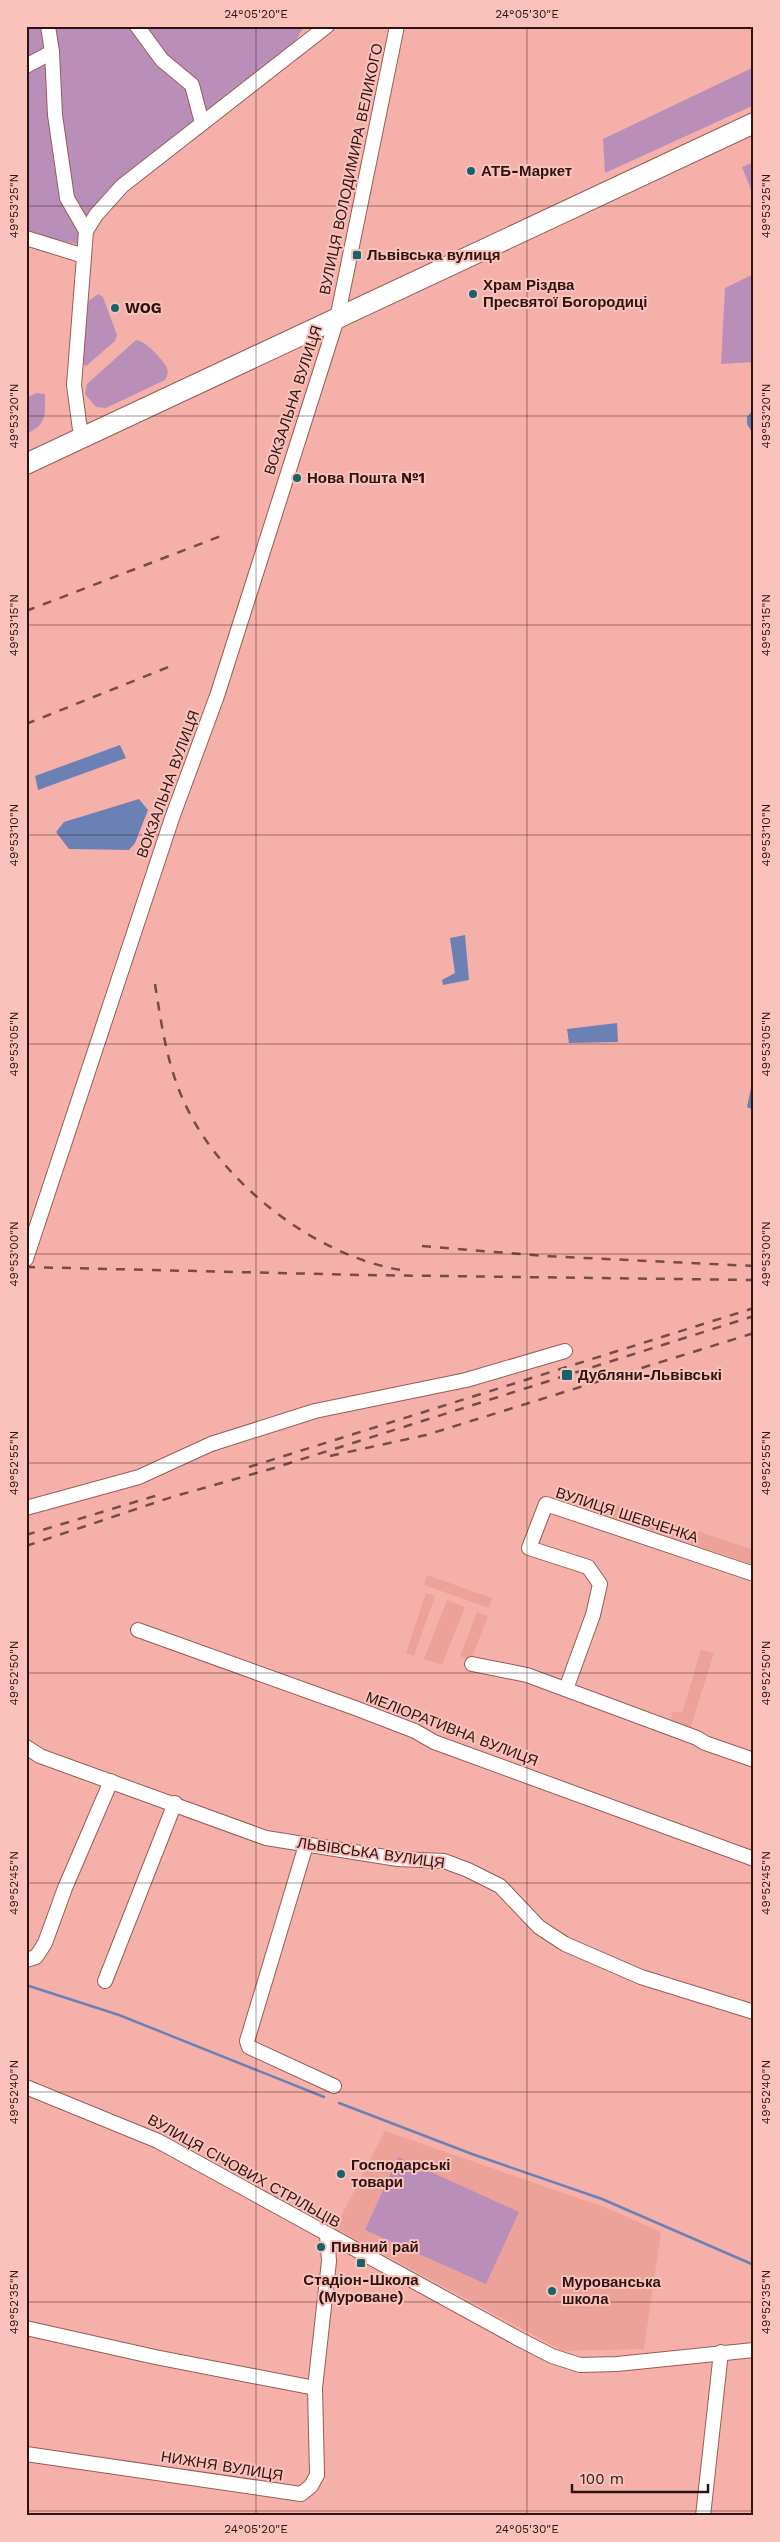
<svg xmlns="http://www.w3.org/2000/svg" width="780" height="2542" font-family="'Work Sans',sans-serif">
	<rect width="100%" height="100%" fill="#f5b1a9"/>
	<g fill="#eca299">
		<path d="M 583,1493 L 754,1550 L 754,1565 L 579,1506 Z"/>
		<path d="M 427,1575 L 492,1598 L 489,1608 L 424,1585 Z"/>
		<path d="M 426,1593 L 435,1596 L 414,1656 L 406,1653 Z"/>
		<path d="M 447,1600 L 465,1607 L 442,1665 L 424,1659 Z"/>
		<path d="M 477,1612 L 488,1616 L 471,1660 L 460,1656 Z"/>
		<path d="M 701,1650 L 714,1653 L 690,1729 L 670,1722 L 673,1711 L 682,1713 Z"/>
		<path d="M 385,2131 L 607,2208 L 661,2232 L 644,2349 L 563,2351 L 335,2228 Z"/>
	</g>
	<g fill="#b98fb9">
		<path d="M 26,26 L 304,26 L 294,44 L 126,173 C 102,196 89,213 78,244 L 26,234 Z"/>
		<path d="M 754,67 L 754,105 L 605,173 L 603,139 Z"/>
		<path d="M 754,162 L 754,197 L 742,167 Z"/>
		<path d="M 754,274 L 754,362 L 721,364 L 725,288 Z"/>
		<path d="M 98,294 L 103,297 L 117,335 L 115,341 L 86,366 L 82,363 L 86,303 Z"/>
		<path d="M 136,340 C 145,340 163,360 167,368 C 169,372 167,376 165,380 L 106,408 L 96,407 L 85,394 L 87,384 Z"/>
		<path d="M 36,393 L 45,394 C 45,415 48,424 26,434 L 26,398 Z"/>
		<path d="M 398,2157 L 519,2212 L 486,2284 L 365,2230 Z"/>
	</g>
	<g fill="#6b81b6">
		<path d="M 754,409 L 754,435 L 747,424 L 747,417 Z"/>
		<path d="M 120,745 L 126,758 L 38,790 L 35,776 Z"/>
		<path d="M 139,799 L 148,810 L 135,843 L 129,850 L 69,849 L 56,832 L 64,822 Z"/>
		<path d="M 465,935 L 469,980 L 443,985 L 442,980 L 455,973 L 450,938 Z"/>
		<path d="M 617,1023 L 618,1042 L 569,1043 L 567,1029 Z"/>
		<path d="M 751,1088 L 754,1088 L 754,1110 L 747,1107 Z"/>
	</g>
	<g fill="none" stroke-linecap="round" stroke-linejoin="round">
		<g stroke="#6b81b6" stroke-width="2.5">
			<path d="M 26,1985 L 119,2015 L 324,2097"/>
			<path d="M 339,2103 L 472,2154 L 602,2199 L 754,2265"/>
		</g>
		<defs>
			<g id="minor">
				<path d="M 48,26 L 52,52 L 55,115 L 67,198 L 86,231"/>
				<path d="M 137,26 L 162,60 L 192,85 L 202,123"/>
				<path d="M 26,66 L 52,52"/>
				<path d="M 26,238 L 84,256"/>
				<path d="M 81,437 L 74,385 L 86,231 L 96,215 L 122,186 L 327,26"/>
				<path d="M 26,1259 L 172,818 L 217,696 L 337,319 L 397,26"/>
				<path d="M 26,1508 L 139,1477 L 211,1444 L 315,1411 L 466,1380 L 565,1351"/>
				<path d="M 138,1630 L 355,1708 L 415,1731 L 434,1742 L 754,1859"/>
				<path d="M 472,1664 L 527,1675 L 697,1738 L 705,1743 L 754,1760"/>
				<path d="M 566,1689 L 593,1615 L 600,1584 L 588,1567 L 529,1548 L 546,1504 L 754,1574"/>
				<path d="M 26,1747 L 40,1756 L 266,1838 L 398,1859 L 444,1861 L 468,1870 L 500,1886 L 539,1927 L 565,1944 L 641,1977 L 754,2012"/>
				<path d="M 306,1845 L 247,2041 L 249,2047 L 334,2086"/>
				<path d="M 26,1960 L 36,1957 L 45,1943 L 65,1888 L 111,1781"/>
				<path d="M 105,1981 L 175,1803"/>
				<path d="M 26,2087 L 158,2141 L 519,2339 L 552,2356 L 580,2365 L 617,2364 L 754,2350"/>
				<path d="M 26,2328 L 155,2357 L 315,2388 L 329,2261 L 327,2235"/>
				<path d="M 26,2454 L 301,2494 L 311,2486 L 317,2475 L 315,2388"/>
				<path d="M 703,2516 L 721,2352"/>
			</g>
			<path id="highway" d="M 26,464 L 754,123"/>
		</defs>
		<use href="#minor" stroke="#985c56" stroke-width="16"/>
		<use href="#highway" stroke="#985c56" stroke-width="22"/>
		<use href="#minor" stroke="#fff" stroke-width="14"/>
		<use href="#highway" stroke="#fff" stroke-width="20"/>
		<g stroke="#754c48" stroke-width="2.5" stroke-dasharray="9 9" stroke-linecap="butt">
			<path d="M 26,611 L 226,534"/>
			<path d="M 26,724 L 171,666"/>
			<path d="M 155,984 C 162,1028 168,1072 189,1112 C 228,1189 322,1260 408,1271"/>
			<path d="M 422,1246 L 544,1256 L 754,1266"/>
			<path d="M 26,1267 L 363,1275 L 754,1280"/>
			<path d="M 330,1456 L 426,1435 L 754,1333"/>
			<path d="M 249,1467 L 754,1308"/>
			<path d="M 26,1535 L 158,1495"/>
			<path d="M 26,1546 L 172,1497 L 274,1468 L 754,1316"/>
		</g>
	</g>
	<path fill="none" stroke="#2d1412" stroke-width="1" stroke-opacity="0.45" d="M 256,26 L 256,2516M 527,26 L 527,2516M 26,206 L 754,206M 26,416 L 754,416M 26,625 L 754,625M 26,835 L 754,835M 26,1044 L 754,1044M 26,1254 L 754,1254M 26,1463 L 754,1463M 26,1673 L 754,1673M 26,1883 L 754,1883M 26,2092 L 754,2092M 26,2302 L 754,2302M 26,2511 L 754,2511"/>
	<g fill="#15636c" stroke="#fac2bb" stroke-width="2">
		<circle cx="471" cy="171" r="5"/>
		<rect x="352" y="250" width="10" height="10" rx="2.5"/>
		<circle cx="473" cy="294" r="5"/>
		<circle cx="115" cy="308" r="5"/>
		<circle cx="297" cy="478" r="5"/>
		<rect x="561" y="1369" width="12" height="12" rx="2.5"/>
		<circle cx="341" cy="2174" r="5"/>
		<circle cx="321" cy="2247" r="5"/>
		<rect x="356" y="2258" width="10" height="10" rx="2.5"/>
		<circle cx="552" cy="2291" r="5"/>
	</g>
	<g text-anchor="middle" stroke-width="4" stroke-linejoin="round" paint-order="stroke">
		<g font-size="15" fill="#2d1412" stroke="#fac2bb">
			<text transform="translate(351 169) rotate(-78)" y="5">ВУЛИЦЯ ВОЛОДИМИРА ВЕЛИКОГО</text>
			<text transform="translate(293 400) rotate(-72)" y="5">ВОКЗАЛЬНА ВУЛИЦЯ</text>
			<text transform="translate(168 784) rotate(-70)" y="5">ВОКЗАЛЬНА ВУЛИЦЯ</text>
			<text transform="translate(627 1515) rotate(18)" y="5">ВУЛИЦЯ ШЕВЧЕНКА</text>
			<text transform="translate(452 1729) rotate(21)" y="5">МЕЛІОРАТИВНА ВУЛИЦЯ</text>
			<text transform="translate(371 1853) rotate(8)" y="5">ЛЬВІВСЬКА ВУЛИЦЯ</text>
			<text transform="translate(244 2171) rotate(29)" y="5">ВУЛИЦЯ СІЧОВИХ СТРІЛЬЦІВ</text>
			<text transform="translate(222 2466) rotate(9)" y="5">НИЖНЯ ВУЛИЦЯ</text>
		</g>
		<g font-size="15" font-weight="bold" fill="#2d1412" stroke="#fac2bb" text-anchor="start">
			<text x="481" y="176">АТБ-Маркет</text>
			<text x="367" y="260">Львівська вулиця</text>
			<text x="483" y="290">Храм Різдва<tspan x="483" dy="17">Пресвятої Богородиці</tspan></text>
			<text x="125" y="313">WOG</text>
			<text x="307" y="483">Нова Пошта №1</text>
			<text x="578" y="1380">Дубляни-Львівські</text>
			<text x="351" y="2170">Господарські<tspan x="351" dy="17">товари</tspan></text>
			<text x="331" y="2252">Пивний рай</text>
			<text x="361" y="2285" text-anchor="middle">Стадіон-Школа<tspan x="361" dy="17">(Муроване)</tspan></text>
			<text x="562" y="2287">Мурованська<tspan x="562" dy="17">школа</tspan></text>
		</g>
	</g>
	<rect width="780" height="2542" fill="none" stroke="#fac2bb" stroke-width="55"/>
	<path d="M572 2484v8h136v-8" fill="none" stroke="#2d1412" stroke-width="2.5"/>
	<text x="580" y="2484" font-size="15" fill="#2d1412" stroke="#fac2bb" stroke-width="4" paint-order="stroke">100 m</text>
	<rect x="28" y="28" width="724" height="2486" fill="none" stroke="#2d1412" stroke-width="2"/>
	<g font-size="12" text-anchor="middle" fill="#2d1412">
		<text x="256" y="18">24°05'20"E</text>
		<text x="527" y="18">24°05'30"E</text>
		<text transform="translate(14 206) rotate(-90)" y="4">49°53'25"N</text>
		<text transform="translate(766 206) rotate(-90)" y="4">49°53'25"N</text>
		<text transform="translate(14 416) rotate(-90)" y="4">49°53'20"N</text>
		<text transform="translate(766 416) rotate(-90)" y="4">49°53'20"N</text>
		<text transform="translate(14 625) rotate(-90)" y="4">49°53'15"N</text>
		<text transform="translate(766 625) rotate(-90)" y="4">49°53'15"N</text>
		<text transform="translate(14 835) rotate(-90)" y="4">49°53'10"N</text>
		<text transform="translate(766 835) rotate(-90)" y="4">49°53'10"N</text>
		<text transform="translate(14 1044) rotate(-90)" y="4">49°53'05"N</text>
		<text transform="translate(766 1044) rotate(-90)" y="4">49°53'05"N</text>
		<text transform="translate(14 1254) rotate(-90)" y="4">49°53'00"N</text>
		<text transform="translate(766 1254) rotate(-90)" y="4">49°53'00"N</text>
		<text transform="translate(14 1463) rotate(-90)" y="4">49°52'55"N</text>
		<text transform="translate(766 1463) rotate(-90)" y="4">49°52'55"N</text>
		<text transform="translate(14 1673) rotate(-90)" y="4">49°52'50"N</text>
		<text transform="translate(766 1673) rotate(-90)" y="4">49°52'50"N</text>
		<text transform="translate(14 1883) rotate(-90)" y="4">49°52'45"N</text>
		<text transform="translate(766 1883) rotate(-90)" y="4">49°52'45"N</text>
		<text transform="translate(14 2092) rotate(-90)" y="4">49°52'40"N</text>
		<text transform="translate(766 2092) rotate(-90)" y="4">49°52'40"N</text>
		<text transform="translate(14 2302) rotate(-90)" y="4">49°52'35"N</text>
		<text transform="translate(766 2302) rotate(-90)" y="4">49°52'35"N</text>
		<text x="256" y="2533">24°05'20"E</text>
		<text x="527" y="2533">24°05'30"E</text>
	</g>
</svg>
